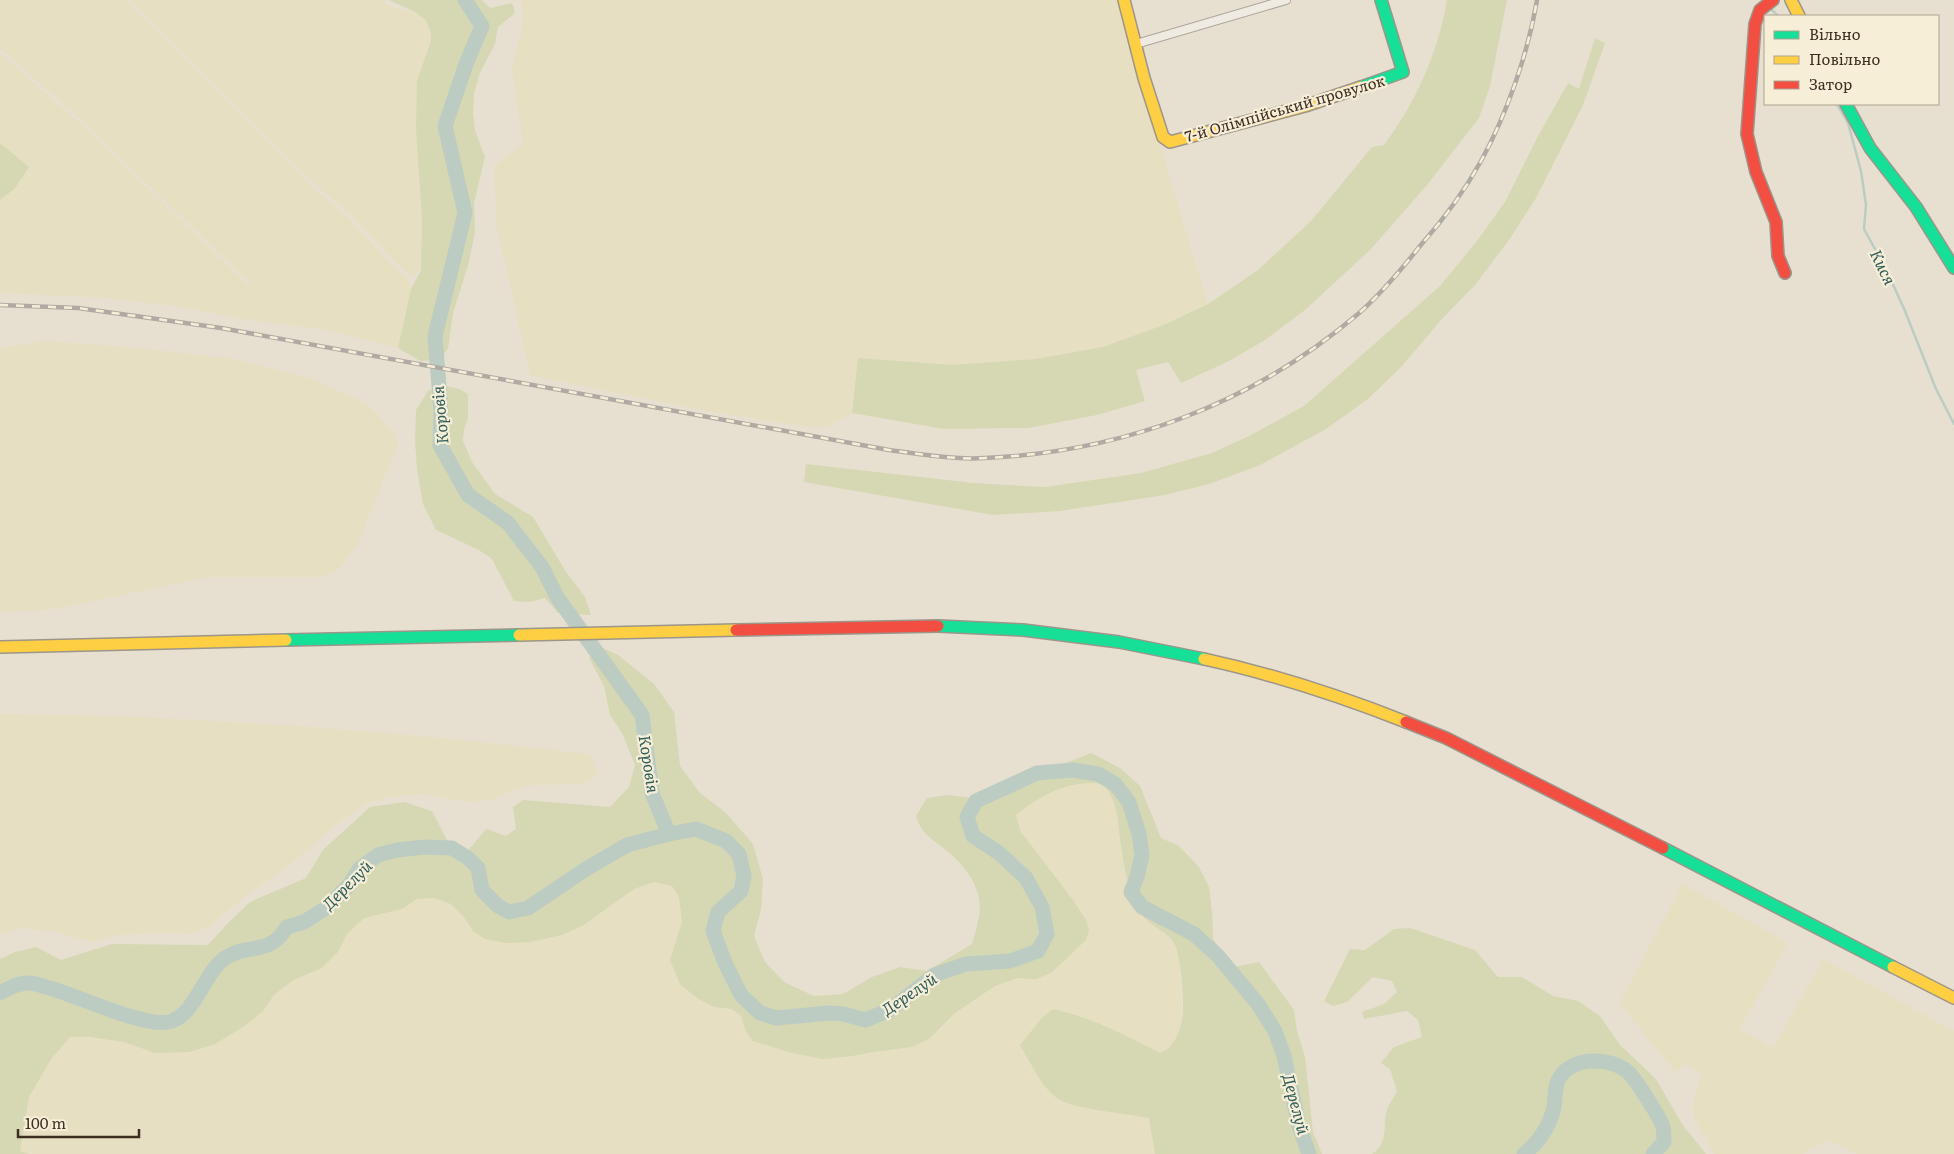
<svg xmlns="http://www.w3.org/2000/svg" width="1954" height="1154" font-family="Literata,serif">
	<rect width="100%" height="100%" fill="#e7e0d1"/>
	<g fill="#e6dfc2">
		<path d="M 0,0 L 125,0 L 276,149 L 306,181 L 348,217 L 384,257 L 408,280 L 411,289 L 398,348 L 328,330 L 243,319 L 182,307 L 107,298 L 0,293 L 0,200 L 15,188 L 29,167 L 0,143 L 0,53 L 90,132 L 250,287 L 251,284 L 92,130 L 0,48 Z"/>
		<path d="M 130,0 L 381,0 L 396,9 L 415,12 L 426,20 L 431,33 L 431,41 L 425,55 L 416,129 L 422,218 L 421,270 L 411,277 L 387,254 L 350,214 L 309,179 Z"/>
		<path d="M 521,0 L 1120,0 L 1177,202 L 1208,304 L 1166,324 L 1103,347 L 1036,359 L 952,365 L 858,358 L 852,413 L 826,427 L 800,426 L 702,410 L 530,375 L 496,223 L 494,166 L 523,145 L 512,69 L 523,21 Z"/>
		<path d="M 45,341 L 130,347 L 234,359 L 310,378 L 367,404 L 392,430 L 398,443 L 358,544 L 339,569 L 322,577 L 209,577 L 54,609 L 0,613 L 0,348 Z"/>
		<path d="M 0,714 L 123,716 L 299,726 L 464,740 L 589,754 L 595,763 L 597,774 L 591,781 L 582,784 L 534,785 L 517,788 L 491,800 L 469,802 L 420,794 L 389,797 L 368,803 L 341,821 L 288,866 L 243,898 L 210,926 L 192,934 L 163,933 L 119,935 L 92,942 L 55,932 L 21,928 L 0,934 Z"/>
		<path d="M 1090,782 L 1103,784 L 1112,796 L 1119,820 L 1120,844 L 1133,899 L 1147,921 L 1162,931 L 1174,943 L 1179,959 L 1182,1020 L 1174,1044 L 1167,1051 L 1160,1053 L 1123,1034 L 1076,1014 L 1053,1009 L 1058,1100 L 1071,1105 L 1149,1118 L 1155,1154 L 30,1154 L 20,1151 L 29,1097 L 51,1059 L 70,1037 L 90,1037 L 124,1042 L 155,1053 L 263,1011 L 274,995 L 293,980 L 322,968 L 338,952 L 347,934 L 364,918 L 402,909 L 416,899 L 434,897 L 451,904 L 463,916 L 474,932 L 612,904 L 634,889 L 654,882 L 672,886 L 679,897 L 682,922 L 670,960 L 680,984 L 697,998 L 714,1007 L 732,1009 L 741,1016 L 746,1032 L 753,1041 L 788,1052 L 852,1056 L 873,1052 L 912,1047 L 930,1038 L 955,1013 L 995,986 L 1018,978 L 1036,979 L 1021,832 L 1016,814 L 1036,800 L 1061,788 Z"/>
		<path d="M 1683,884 L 1788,943 L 1740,1029 L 1773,1048 L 1823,959 L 1954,1031 L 1954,1154 L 1857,1154 L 1830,1141 L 1812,1148 L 1803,1154 L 1714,1154 L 1693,1116 L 1693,1100 L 1702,1073 L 1685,1064 L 1675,1072 L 1619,1003 Z"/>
	</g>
	<g fill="#d6d7b3">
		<path d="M 389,0 L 482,0 L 490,8 L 511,3 L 514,7 L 514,14 L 498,27 L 495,44 L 480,73 L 474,93 L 473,113 L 475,131 L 485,157 L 474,203 L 475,233 L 468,266 L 453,313 L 448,349 L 438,360 L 420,361 L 398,348 L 411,289 L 421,270 L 422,218 L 416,129 L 417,81 L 431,41 L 431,33 L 426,20 L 415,12 Z"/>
		<path d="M 1447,0 L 1507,0 L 1490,86 L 1479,118 L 1427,185 L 1370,250 L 1305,310 L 1265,340 L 1229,361 L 1181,383 L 1168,362 L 1136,370 L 1145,401 L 1097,415 L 1028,428 L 944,429 L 852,413 L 858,358 L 952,365 L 1036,359 L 1103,347 L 1166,324 L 1208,304 L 1258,270 L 1311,221 L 1372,147 L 1384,145 C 1416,102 1438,53 1447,0 Z"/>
		<path d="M 1595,38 L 1605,43 L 1583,105 L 1536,198 L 1509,240 L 1475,285 L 1442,319 L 1402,366 L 1368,399 L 1326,429 L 1258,466 L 1209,484 L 1165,495 L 1060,511 L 993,515 L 804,482 L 806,464 L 973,483 L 1045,487 L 1141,473 L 1212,453 L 1249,436 L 1304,406 L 1440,286 L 1477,241 L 1505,202 L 1537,138 L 1568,83 L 1579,89 Z"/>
		<path d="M 0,143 L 29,167 L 15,188 L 0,200 Z"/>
		<path d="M 441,385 L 459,389 L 468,394 L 468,418 L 464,430 L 463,441 L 472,462 L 495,494 L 533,517 L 566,572 L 585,597 L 591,615 L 558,613 L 545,598 L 529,602 L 514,601 L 492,559 L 479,550 L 436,530 L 423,504 L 417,469 L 415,441 L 416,410 L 428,391 Z"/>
		<path d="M 603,648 L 618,655 L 654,684 L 674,712 L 680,766 L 700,793 L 725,812 L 753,844 L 763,879 L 761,909 L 754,936 L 765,962 L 784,982 L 814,996 L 843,994 L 872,977 L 900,967 L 927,971 L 972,944 C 976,929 982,913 979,898 C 976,880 960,861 946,850 C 931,838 922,835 916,816 L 927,798 L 948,795 L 971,798 L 1017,777 L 1053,768 L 1091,753 L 1120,768 L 1140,786 L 1161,838 L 1179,846 L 1199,867 L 1209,887 L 1212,912 L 1213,939 L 1234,967 L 1259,962 L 1294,1010 L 1297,1031 L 1305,1057 L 1313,1132 L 1322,1154 L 1155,1154 L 1149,1118 C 1130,1114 1072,1109 1058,1099 C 1041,1087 1031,1063 1020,1045 L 1042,1018 L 1053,1009 C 1091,1017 1125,1035 1160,1053 C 1173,1049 1179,1034 1182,1020 C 1185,1006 1181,958 1175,945 C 1170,934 1157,929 1149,922 C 1143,918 1135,905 1132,897 C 1127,881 1123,862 1121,845 C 1117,820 1120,805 1103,784 C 1070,779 1041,795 1016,815 L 1021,832 L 1073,900 L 1086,920 L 1089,931 L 1086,940 L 1051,973 L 1036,979 L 1018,978 L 995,986 L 955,1013 L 930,1038 L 912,1047 L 873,1052 L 852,1056 L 823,1059 L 788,1052 L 753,1041 L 746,1032 L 741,1016 L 732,1009 L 714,1007 L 697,998 L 680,984 L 670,960 L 682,922 L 679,897 L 672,886 L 654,882 L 634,889 L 582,926 L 562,935 L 530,942 L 506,943 L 485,939 L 474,932 L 463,916 L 451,904 L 434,898 L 417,899 L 402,909 L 364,918 L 347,934 L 338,952 L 322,968 L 293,980 L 274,995 L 263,1011 L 246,1025 L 215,1044 L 189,1052 L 155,1053 L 124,1042 L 90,1037 L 70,1037 L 51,1059 L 29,1097 L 20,1151 L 30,1154 L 0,1154 L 0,959 L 15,952 L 36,947 L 61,960 L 112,944 L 208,945 L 228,923 L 250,902 L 306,878 L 323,850 L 370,807 L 404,802 L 432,811 L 450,846 L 467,852 L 486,829 L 506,836 L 516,829 L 513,807 L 523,800 L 610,807 L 629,787 L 635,765 L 622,733 L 610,715 L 604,686 L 589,658 Z"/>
		<path d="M 1410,928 L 1475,950 L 1498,977 L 1522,977 L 1553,996 L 1578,1001 L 1600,1016 L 1620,1045 L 1656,1079 L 1682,1124 L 1706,1154 L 1372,1154 C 1390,1142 1382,1125 1387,1109 C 1390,1103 1394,1097 1397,1091 L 1390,1069 L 1381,1063 L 1394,1047 L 1422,1037 L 1418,1020 L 1407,1011 L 1364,1019 L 1362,1012 L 1384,1004 L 1397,992 L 1392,981 L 1373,977 L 1347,1002 L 1333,1006 L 1324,1001 L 1350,949 L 1365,950 L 1394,929 Z"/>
	</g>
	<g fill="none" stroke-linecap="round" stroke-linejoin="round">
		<g stroke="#bcccc2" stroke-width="2.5">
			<path d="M 1769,7 L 1778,16"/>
			<path d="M 1837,104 L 1848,123 L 1861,171 L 1866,205 L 1864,229 L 1886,269 L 1905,311 L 1936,389 L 1954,424"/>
		</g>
		<g stroke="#bcccc2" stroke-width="15">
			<path d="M 465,0 L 482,26 L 466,64 L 445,126 L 465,213 L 435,336 L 441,412 L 440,445 L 468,495 L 508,523 L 542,567 L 557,597 L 642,715 L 652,793 L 669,834"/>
			<path d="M 0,993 C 9,988 18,983 28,983 C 35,982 44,987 50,988 C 77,996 144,1027 168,1022 C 195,1017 204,972 225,958 C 249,942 269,957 287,927 L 304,922 L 326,908 L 349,885 L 360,868 L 378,855 L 397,850 L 425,847 L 452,848 L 468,858 L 478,868 L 482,890 L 498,906 L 509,912 L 528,908 L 586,869 L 627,845 L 669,834 L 696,829 L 726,841 L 739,854 L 744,876 L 741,891 L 718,912 L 713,931 L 725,963 L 741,995 L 760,1013 L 776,1018 L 829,1013 L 844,1014 L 865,1020 L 890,1010 L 934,975 L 966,964 L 1010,961 L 1038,951 L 1047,934 L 1042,907 L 1026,878 L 999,853 L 973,836 L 967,817 L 976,801 L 1037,773 L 1073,770 L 1098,774 L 1115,784 L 1129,802 L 1139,834 L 1142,855 L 1137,877 L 1131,892 L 1142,907 L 1194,934 L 1218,956 L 1258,1004 L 1275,1031 L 1284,1056 L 1299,1126 L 1309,1154"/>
			<path d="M 1524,1154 C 1539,1142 1550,1125 1554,1107 C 1556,1097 1554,1085 1560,1077 C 1574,1056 1610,1057 1628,1072 C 1635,1078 1661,1119 1663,1127 C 1664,1132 1664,1137 1664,1142 L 1653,1154"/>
		</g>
		<defs>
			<path id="street" d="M 1136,44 L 1286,0"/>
			<g id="fast">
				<path d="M 1361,87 L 1403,72 L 1381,0"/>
				<path d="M 1846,104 L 1870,148 L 1916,207 L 1954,268"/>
				<path d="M 938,626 L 1023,630 L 1119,642 L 1204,659"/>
				<path d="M 286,640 L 519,635"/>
				<path d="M 1663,848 L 1893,967"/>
			</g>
			<g id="slow">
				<path d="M 1124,0 L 1144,78 L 1163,137 L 1170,142 L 1305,106 L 1361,87"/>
				<path d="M 1791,0 L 1799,16"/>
				<path d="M 519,635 L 736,630"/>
				<path d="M 0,647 L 286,640"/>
				<path d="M 1204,659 C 1273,674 1340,696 1406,722"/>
				<path d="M 1893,967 L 1954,998"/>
			</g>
			<g id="jam">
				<path d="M 1773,0 L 1760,10 L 1755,24 L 1747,134 L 1756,172 L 1776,222 L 1778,256 L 1785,273"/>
				<path d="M 736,630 L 938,626"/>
				<path d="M 1406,722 L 1446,738 L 1663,848"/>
			</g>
		</defs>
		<use href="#street" stroke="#ada599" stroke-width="10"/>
		<use href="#fast" stroke="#9c958a" stroke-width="14"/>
		<use href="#slow" stroke="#9c958a" stroke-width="14"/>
		<use href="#jam" stroke="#9c958a" stroke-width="14"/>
		<use href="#street" stroke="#efebe3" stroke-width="8"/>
		<use href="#fast" stroke="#16e098" stroke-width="11"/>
		<use href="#slow" stroke="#ffcf43" stroke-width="11"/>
		<use href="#jam" stroke="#f24e42" stroke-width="11"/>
		<defs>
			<path id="rail" d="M 0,305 L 78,308 L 221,328 L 889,450 C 920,454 953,460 985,458 C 1123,452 1252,404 1358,314 C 1381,294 1401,270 1420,246 C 1443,220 1464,192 1481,161 C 1507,114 1528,53 1537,0"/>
		</defs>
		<use href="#rail" stroke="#afaaa2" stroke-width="4.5"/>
		<use href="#rail" stroke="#f7eed8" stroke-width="2.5" stroke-dasharray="8" stroke-linecap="butt"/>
	</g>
	<g text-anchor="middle" stroke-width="4.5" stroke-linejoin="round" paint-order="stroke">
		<g font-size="15" fill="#3d2e20" stroke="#f7eed8">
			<text transform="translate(1285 109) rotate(-16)" y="5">7-й Олімпійський провулок</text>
		</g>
		<g font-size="16" font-style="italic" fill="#2f5d5a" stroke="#f7eed8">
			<text transform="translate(1883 267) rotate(64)" y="6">Кися</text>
			<text transform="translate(440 415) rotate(-95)" y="6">Коровія</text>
			<text transform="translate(649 764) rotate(81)" y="6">Коровія</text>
			<text transform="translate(347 885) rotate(-45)" y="6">Дерелуй</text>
			<text transform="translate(909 994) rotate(-34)" y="6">Дерелуй</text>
			<text transform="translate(1296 1104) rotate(75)" y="6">Дерелуй</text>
		</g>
	</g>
	<rect x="1764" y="15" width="175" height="90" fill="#f7eed8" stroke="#ada18e"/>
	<rect x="1774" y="31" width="25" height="8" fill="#16e098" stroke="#ada18e"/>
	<text x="1809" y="40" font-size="15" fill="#3d2e20">Вільно</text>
	<rect x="1774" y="56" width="25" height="8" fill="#ffcf43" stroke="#ada18e"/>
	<text x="1809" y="65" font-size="15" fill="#3d2e20">Повільно</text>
	<rect x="1774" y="81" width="25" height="8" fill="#f24e42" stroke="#ada18e"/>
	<text x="1809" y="90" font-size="15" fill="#3d2e20">Затор</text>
	<path d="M18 1129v8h121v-8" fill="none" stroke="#3d2e20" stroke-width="2.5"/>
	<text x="25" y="1129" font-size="15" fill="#3d2e20" stroke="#f7eed8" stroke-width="4" paint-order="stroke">100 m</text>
</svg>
